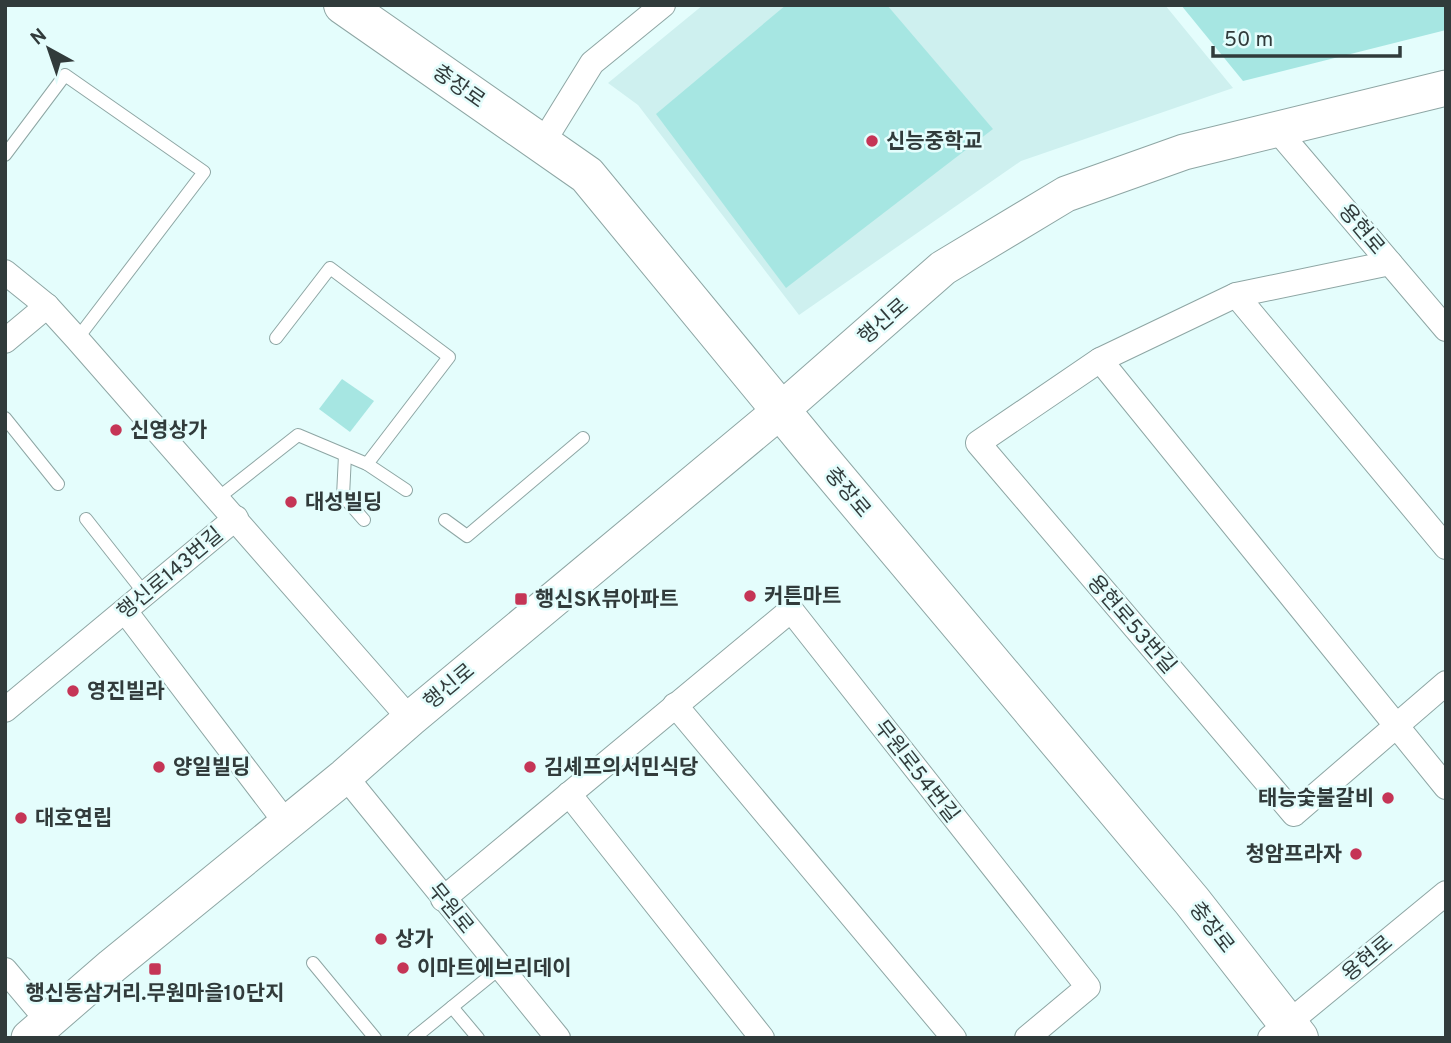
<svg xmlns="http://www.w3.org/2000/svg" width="1451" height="1043" font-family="Overpass,'Noto Sans KR',sans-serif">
	<rect width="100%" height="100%" fill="#e4fdfc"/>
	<path fill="#cef0ef" d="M 703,5 L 1165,5 L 1233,88 L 1021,161 L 799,315 L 638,105 L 608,83 Z"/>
	<g fill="#a6e6e2">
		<path d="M 786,5 L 887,5 L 993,129 L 786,288 L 656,114 Z"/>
		<path d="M 1181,5 L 1446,5 L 1446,30 L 1243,81 Z"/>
		<path d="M 342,379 L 374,401 L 350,432 L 319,409 Z"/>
	</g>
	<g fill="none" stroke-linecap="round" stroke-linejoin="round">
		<defs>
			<g id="lane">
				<path d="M 5,155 L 65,75 L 204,172 L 77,339"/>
				<path d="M 276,338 L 330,268 L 449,357 L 367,464"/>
				<path d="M 5,418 L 58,484"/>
				<path d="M 345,455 L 343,496 L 364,520"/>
				<path d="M 218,498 L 298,435 L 367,464 L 406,490"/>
				<path d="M 86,519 L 145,594"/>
				<path d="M 445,520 L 467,536 L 583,438"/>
				<path d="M 313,963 L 375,1038"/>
				<path d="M 452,1007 L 478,1038"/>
				<path d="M 414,1038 L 500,968"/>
			</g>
			<g id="street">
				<path d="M 1277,130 L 1446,329"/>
				<path d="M 542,144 L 592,63 L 663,5"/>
				<path d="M 1390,263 L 1236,295 L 1100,360 L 978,443 L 1294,814 L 1446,683"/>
				<path d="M 5,272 L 47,306 L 77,339 L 410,719"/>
				<path d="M 1236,295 L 1446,547"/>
				<path d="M 5,341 L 47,306"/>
				<path d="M 1100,360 L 1446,787"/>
				<path d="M 125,611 L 287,824"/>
				<path d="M 675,705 L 954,1038"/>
				<path d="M 5,710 L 236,518"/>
				<path d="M 345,776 L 558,1038"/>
				<path d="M 569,794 L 762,1038"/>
				<path d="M 443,899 L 791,610 L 1088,987 L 1027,1038"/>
				<path d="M 5,970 L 48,1021"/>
				<path d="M 1270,1038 L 1446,893"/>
			</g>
			<path id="secondary" d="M 29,1038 L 112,966 L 345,776 L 410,719 L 780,411 L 943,268 L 1066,194 L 1184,152 L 1446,88"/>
			<path id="primary" d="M 343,5 L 587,175 L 815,452 L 1192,901 L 1299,1038"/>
		</defs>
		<use href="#lane" stroke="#8ea6a4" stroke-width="14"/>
		<use href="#street" stroke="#8ea6a4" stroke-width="26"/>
		<use href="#secondary" stroke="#8ea6a4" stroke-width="37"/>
		<use href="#primary" stroke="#8ea6a4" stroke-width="40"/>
		<use href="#lane" stroke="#fff" stroke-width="12"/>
		<use href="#street" stroke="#fff" stroke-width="24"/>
		<use href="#secondary" stroke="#fff" stroke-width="35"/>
		<use href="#primary" stroke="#fff" stroke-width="38"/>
	</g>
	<g fill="#c53556" stroke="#e4fdfc" stroke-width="2.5">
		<circle cx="872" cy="141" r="7"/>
		<circle cx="116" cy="430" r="7"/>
		<circle cx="291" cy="502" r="7"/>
		<circle cx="750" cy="596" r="7"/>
		<rect x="514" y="592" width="14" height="14" rx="3.5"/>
		<circle cx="73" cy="691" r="7"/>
		<circle cx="159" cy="767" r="7"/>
		<circle cx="530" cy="767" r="7"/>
		<circle cx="1388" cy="798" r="7"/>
		<circle cx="21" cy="818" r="7"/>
		<circle cx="1356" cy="854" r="7"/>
		<circle cx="381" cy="939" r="7"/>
		<circle cx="403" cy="968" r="7"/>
		<rect x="148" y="962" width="14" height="14" rx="3.5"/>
	</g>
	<g text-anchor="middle" stroke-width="5" stroke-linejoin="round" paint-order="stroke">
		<g font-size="21" fill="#313b3b" stroke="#e4fdfc">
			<text transform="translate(459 86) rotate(35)" y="7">충장로</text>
			<text transform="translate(1362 229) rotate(50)" y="7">용현로</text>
			<text transform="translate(883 321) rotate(-41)" y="7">행신로</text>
			<text transform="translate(848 492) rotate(50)" y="7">충장로</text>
			<text transform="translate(170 573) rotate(-40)" y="7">행신로143번길</text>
			<text transform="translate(1132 624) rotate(49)" y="7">용현로53번길</text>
			<text transform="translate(449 686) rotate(-40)" y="7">행신로</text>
			<text transform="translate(917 771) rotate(52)" y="7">무원로54번길</text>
			<text transform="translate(451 908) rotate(51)" y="7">무원로</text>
			<text transform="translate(1212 927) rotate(52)" y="7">충장로</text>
			<text transform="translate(1367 958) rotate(-40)" y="7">용현로</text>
		</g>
		<g font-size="21" font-weight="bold" fill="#313b3b" stroke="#e4fdfc" text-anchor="start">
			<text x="886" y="148">신능중학교</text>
			<text x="130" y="437">신영상가</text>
			<text x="305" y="509">대성빌딩</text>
			<text x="764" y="603">커튼마트</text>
			<text x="535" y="606">행신SK뷰아파트</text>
			<text x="87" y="698">영진빌라</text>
			<text x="173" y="774">양일빌딩</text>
			<text x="544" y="774">김셰프의서민식당</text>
			<text x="1374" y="805" text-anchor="end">태능숯불갈비</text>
			<text x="35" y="825">대호연립</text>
			<text x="1342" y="861" text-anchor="end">청암프라자</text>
			<text x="395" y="946">상가</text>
			<text x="417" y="975">이마트에브리데이</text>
			<text x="155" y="1000" text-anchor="middle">행신동삼거리.무원마을10단지</text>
		</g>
	</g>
	<rect width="1451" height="1043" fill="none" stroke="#313b3b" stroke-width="14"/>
	<g transform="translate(49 49) rotate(320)" stroke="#e4fdfc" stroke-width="5" paint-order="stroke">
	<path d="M0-5L12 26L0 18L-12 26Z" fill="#313b3b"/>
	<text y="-10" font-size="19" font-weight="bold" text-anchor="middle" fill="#313b3b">N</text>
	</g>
	<path d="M1213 46v10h187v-10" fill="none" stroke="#313b3b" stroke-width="3.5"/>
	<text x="1224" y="46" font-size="21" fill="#313b3b" stroke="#e4fdfc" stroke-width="5" paint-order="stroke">50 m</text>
</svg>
